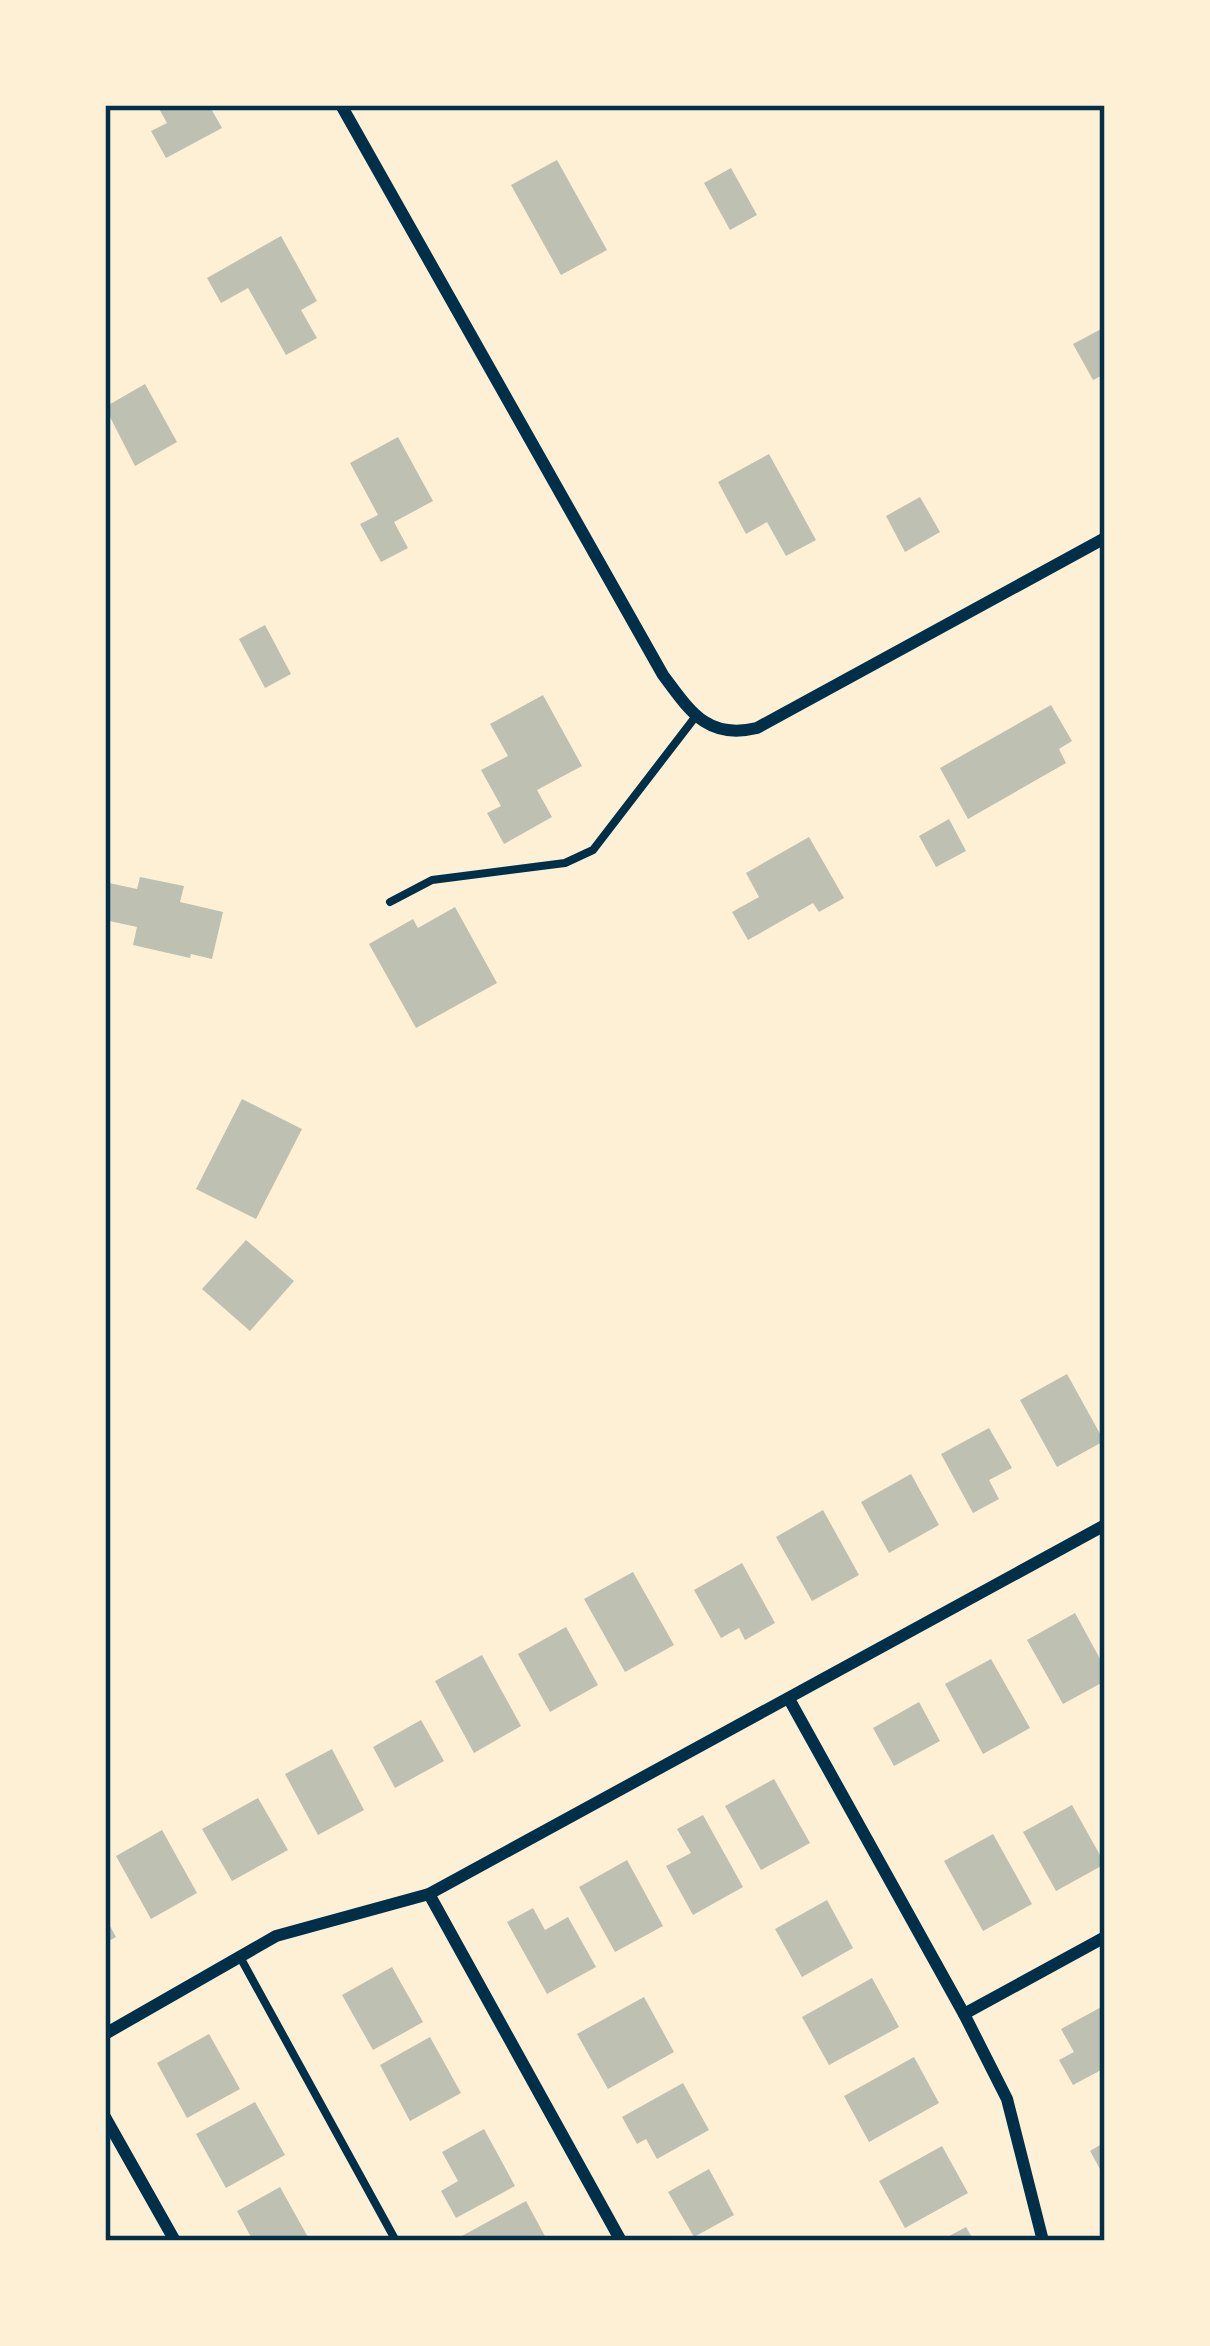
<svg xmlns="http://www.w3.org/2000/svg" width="1210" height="2346" font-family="Overpass,sans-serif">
	<rect width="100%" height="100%" fill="#fdf0d5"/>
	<g fill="#bec0b2">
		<path d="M 157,105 L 209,105 L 222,128 L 166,158 L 151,131 L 167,123 Z"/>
		<path d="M 557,160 L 607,250 L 561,275 L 511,185 Z"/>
		<path d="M 731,168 L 757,215 L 730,230 L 704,183 Z"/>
		<path d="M 281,236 L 317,301 L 301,310 L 317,338 L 286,355 L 248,288 L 221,303 L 207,278 Z"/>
		<path d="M 1105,327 L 1105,374 L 1093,380 L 1073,344 Z"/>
		<path d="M 145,384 L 177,442 L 135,466 L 105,407 Z"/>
		<path d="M 398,437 L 433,501 L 394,522 L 408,548 L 381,562 L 360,524 L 378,515 L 350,463 Z"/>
		<path d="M 769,454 L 816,540 L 786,556 L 767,522 L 746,534 L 718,482 Z"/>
		<path d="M 920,497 L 940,532 L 905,552 L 886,516 Z"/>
		<path d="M 265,625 L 291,674 L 265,688 L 239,639 Z"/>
		<path d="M 543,695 L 582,766 L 537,790 L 552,817 L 504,844 L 487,813 L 501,806 L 481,770 L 508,756 L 490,724 Z"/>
		<path d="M 1051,705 L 1072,741 L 1059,749 L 1066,763 L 968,819 L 940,768 Z"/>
		<path d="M 949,819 L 966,851 L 936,867 L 919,836 Z"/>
		<path d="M 809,837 L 844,898 L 819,912 L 813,903 L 748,940 L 732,912 L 759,897 L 746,873 Z"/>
		<path d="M 140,877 L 184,886 L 180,902 L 223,912 L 212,959 L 191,954 L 190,958 L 133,945 L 137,927 L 105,920 L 109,883 L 137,889 Z"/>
		<path d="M 455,907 L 497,983 L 416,1028 L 369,944 L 413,919 L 418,928 Z"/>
		<path d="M 242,1099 L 302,1129 L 256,1219 L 196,1189 Z"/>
		<path d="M 246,1240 L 294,1281 L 250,1331 L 202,1289 Z"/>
		<path d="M 1067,1374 L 1104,1441 L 1057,1467 L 1020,1400 Z"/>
		<path d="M 989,1428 L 1012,1468 L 989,1480 L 999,1499 L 973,1513 L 941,1454 Z"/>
		<path d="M 911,1474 L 939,1525 L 889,1553 L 861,1502 Z"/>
		<path d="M 823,1510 L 859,1575 L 812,1601 L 776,1537 Z"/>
		<path d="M 742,1563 L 775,1623 L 745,1640 L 739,1628 L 721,1638 L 694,1590 Z"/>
		<path d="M 633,1572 L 674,1645 L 625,1672 L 584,1599 Z"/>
		<path d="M 1075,1613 L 1105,1668 L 1105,1681 L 1063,1704 L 1027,1640 Z"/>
		<path d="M 566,1627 L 598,1685 L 550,1712 L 518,1654 Z"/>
		<path d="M 482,1655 L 521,1726 L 474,1753 L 435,1681 Z"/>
		<path d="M 991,1659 L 1030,1728 L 983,1754 L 945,1684 Z"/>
		<path d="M 919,1702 L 940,1741 L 894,1766 L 873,1728 Z"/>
		<path d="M 421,1720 L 444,1761 L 395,1788 L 373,1747 Z"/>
		<path d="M 332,1749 L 364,1810 L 318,1835 L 285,1774 Z"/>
		<path d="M 774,1779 L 810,1843 L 761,1870 L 725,1806 Z"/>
		<path d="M 258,1798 L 288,1850 L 232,1881 L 202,1829 Z"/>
		<path d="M 1072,1805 L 1105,1864 L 1056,1891 L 1023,1832 Z"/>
		<path d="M 703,1815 L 743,1887 L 693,1915 L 666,1866 L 691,1853 L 677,1829 Z"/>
		<path d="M 162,1830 L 197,1893 L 151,1919 L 116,1856 Z"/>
		<path d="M 993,1834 L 1032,1904 L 983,1931 L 944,1861 Z"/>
		<path d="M 627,1860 L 663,1926 L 615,1952 L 579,1887 Z"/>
		<path d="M 827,1900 L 853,1948 L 802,1977 L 775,1929 Z"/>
		<path d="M 533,1908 L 545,1930 L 568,1917 L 596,1967 L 547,1994 L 507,1922 Z"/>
		<path d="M 105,1917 L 116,1937 L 105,1943 Z"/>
		<path d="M 392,1967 L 423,2022 L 373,2050 L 342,1995 Z"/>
		<path d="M 872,1978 L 899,2027 L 829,2065 L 802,2017 Z"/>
		<path d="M 644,1997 L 674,2052 L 608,2089 L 577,2034 Z"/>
		<path d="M 1105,2005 L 1105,2068 L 1073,2085 L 1059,2060 L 1074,2052 L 1061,2029 Z"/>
		<path d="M 209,2034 L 240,2089 L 187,2118 L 157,2063 Z"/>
		<path d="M 430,2037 L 461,2093 L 410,2121 L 380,2065 Z"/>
		<path d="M 914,2057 L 939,2103 L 869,2142 L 844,2096 Z"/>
		<path d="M 683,2083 L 709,2130 L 657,2159 L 646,2139 L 637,2144 L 622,2117 Z"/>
		<path d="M 255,2102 L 285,2155 L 226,2188 L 196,2134 Z"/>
		<path d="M 484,2129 L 515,2186 L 456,2218 L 441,2191 L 458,2181 L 442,2152 Z"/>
		<path d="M 1105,2142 L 1105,2178 L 1090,2151 Z"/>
		<path d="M 942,2146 L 968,2193 L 905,2228 L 879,2181 Z"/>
		<path d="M 709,2169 L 734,2215 L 694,2237 L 668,2192 Z"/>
		<path d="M 280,2187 L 309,2239 L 253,2241 L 237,2211 Z"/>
		<path d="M 526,2201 L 547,2240 L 462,2241 L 460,2237 Z"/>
		<path d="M 966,2227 L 974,2241 L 940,2241 Z"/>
	</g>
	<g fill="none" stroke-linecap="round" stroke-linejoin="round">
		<g stroke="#003049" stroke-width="8">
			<path d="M 390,902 L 432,880 L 565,863 L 593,850 L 696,716"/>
			<path d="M 240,1957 L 396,2241"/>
		</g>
		<g stroke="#003049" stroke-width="12">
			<path d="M 341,105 L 663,675 C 690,711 707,740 757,728 L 1105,538"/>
			<path d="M 789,1699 L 964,2014 L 1007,2099 L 1043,2241"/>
			<path d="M 429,1894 L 621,2241"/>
			<path d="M 964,2014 L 1105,1937"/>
			<path d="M 105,2034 L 276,1936 L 429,1894 L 1105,1525"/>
			<path d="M 105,2117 L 175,2241"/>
		</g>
	</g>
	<rect width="1210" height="2346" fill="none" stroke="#fdf0d5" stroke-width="216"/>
	<rect x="108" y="108" width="994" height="2130" fill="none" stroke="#003049" stroke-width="4.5"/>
</svg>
